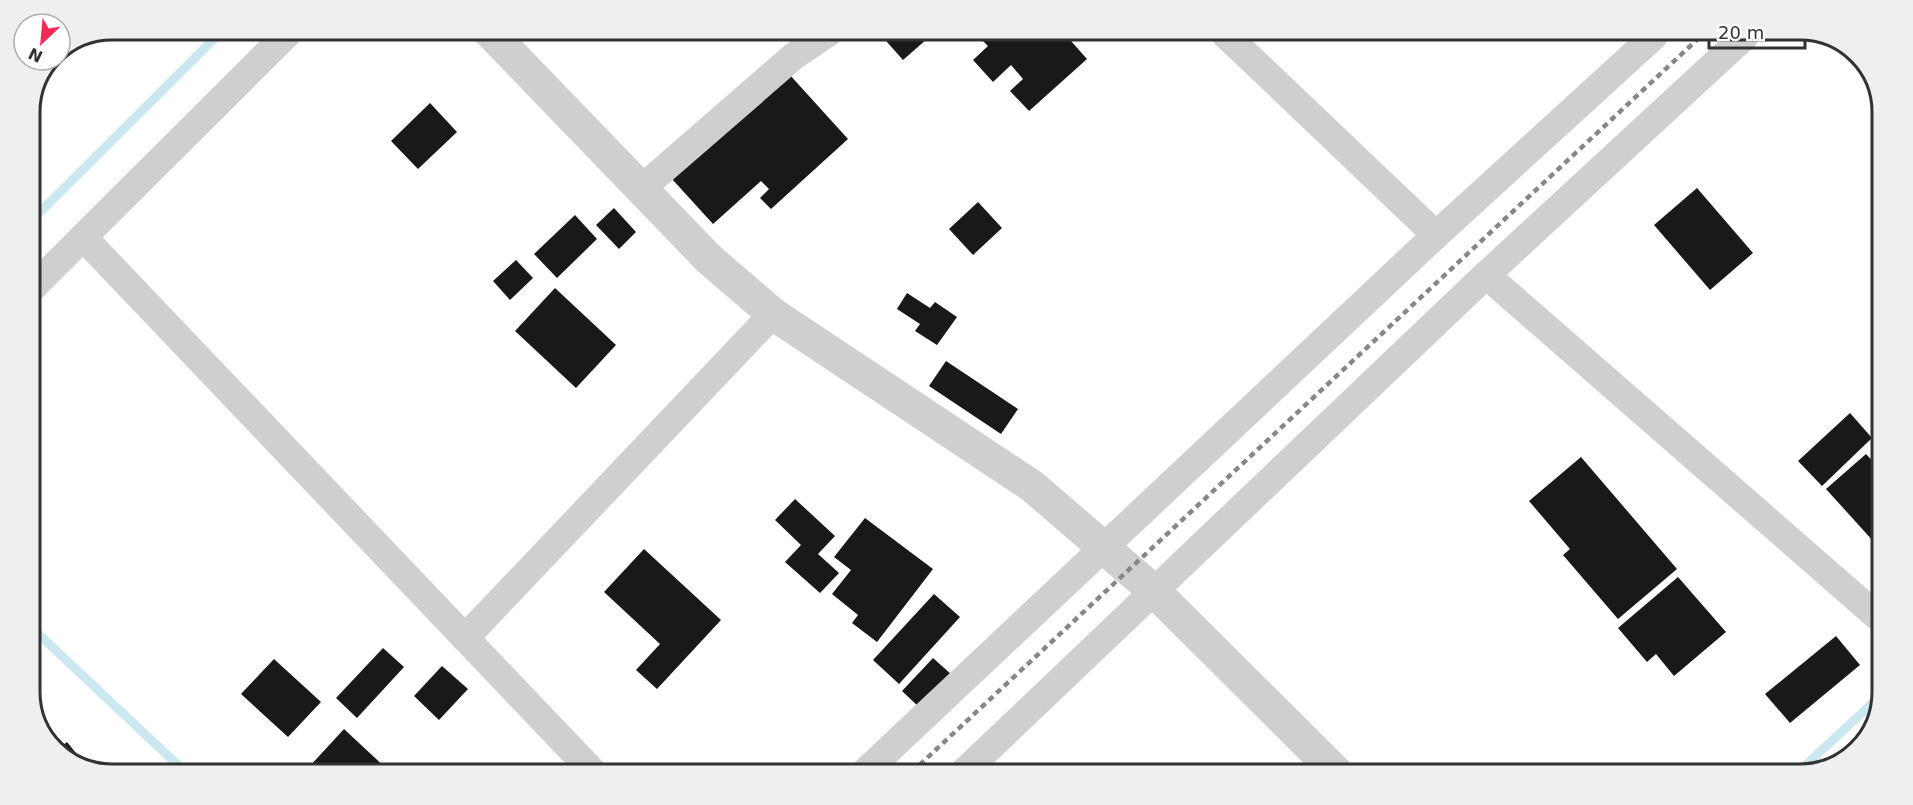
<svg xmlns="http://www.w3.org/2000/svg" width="1913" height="805" font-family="'DejaVu Sans',sans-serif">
	<rect width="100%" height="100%" fill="#fff"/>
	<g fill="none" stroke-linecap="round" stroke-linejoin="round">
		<g stroke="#cbe7f0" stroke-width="9">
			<path d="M 30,222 L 223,30"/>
			<path d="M 30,628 L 31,627 L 182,769"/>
			<path d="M 1795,775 L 1877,699"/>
		</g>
	</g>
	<g fill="#191919">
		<path d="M 879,33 L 921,33 L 927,39 L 903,60 Z"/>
		<path d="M 975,33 L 1064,33 L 1087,59 L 1029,111 L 1010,91 L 1023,79 L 1011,65 L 993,82 L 973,60 L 988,46 Z"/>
		<path d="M 789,74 L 848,139 L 771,209 L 760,198 L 769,189 L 761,181 L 713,224 L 672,179 Z"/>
		<path d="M 430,103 L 457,132 L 418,169 L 391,141 Z"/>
		<path d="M 1697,188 L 1753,253 L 1710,290 L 1654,225 Z"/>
		<path d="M 978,202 L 1002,228 L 973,255 L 949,229 Z"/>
		<path d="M 614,208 L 636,232 L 619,249 L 596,225 Z"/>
		<path d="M 575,215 L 597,239 L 557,278 L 534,254 Z"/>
		<path d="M 516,260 L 533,278 L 510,300 L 493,281 Z"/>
		<path d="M 555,288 L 616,345 L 576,388 L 515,331 Z"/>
		<path d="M 907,293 L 930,308 L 935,302 L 957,317 L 937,345 L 915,331 L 920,324 L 897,309 Z"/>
		<path d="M 946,361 L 1018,409 L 1001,434 L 929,386 Z"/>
		<path d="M 1850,413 L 1872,438 L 1822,486 L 1798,461 Z"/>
		<path d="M 1866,454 L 1879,468 L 1879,538 L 1874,542 L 1826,489 Z"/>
		<path d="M 1581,457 L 1677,569 L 1618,619 L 1563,555 L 1570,549 L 1529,501 Z"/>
		<path d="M 795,499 L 835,536 L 818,554 L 839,573 L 820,593 L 785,562 L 801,545 L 775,520 Z"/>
		<path d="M 865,518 L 933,569 L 877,642 L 852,623 L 858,615 L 832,594 L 851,570 L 834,557 Z"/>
		<path d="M 644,549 L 721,620 L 657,689 L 636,670 L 660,644 L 604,592 Z"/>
		<path d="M 1678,577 L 1726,632 L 1674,676 L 1656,654 L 1647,662 L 1618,628 Z"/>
		<path d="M 934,594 L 960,617 L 899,684 L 873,660 Z"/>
		<path d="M 1836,636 L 1860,665 L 1790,723 L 1765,694 Z"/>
		<path d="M 383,648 L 404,667 L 357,718 L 336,698 Z"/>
		<path d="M 933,658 L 952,675 L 921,709 L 902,691 Z"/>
		<path d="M 274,659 L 321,702 L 288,737 L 241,694 Z"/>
		<path d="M 442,666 L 468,689 L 439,720 L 414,696 Z"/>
		<path d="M 344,729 L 388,770 L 311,770 L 309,767 Z"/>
		<path d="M 67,742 L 89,769 L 81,769 L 57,750 Z"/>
	</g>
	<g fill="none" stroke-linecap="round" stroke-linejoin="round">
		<g stroke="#cfcfcf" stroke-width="28">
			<path d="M 1225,34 L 1436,235"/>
			<path d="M 641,189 L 794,56 L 828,33"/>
			<path d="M 83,237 L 592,771"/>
			<path d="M 1486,275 L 1878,617"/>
			<path d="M 30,290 L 290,31"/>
			<path d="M 465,638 L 773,314"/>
			<path d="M 865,772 L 1436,235 L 1654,36"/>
			<path d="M 964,772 L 1486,275 L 1745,36"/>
		</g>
		<path stroke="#cfcfcf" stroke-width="33" d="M 489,31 L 709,259 L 773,314 L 1032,486 L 1154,591 L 1337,773"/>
		<path stroke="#878787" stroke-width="4.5" stroke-dasharray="6 4.5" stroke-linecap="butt" d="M 912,772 L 1701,36"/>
	</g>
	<path d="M0 0H1913V805H0ZM112 40H1800A72 72 0 0 1 1872 112V692A72 72 0 0 1 1800 764H112A72 72 0 0 1 40 692V112A72 72 0 0 1 112 40Z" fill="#efefef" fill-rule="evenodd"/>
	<path fill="none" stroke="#323232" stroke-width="3" d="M112 40H1800A72 72 0 0 1 1872 112V692A72 72 0 0 1 1800 764H112A72 72 0 0 1 40 692V112A72 72 0 0 1 112 40Z"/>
	<g transform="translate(42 42) rotate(206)"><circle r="28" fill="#ffffff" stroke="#adadad" stroke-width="1.5"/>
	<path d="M0-4.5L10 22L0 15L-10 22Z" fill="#f42956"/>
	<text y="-9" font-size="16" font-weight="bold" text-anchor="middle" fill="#323232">N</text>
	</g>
	<path d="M1709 39v9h96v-9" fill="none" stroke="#323232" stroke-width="3"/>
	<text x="1718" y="39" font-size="18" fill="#323232" stroke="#ffffff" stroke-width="4.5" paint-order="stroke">20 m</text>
</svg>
